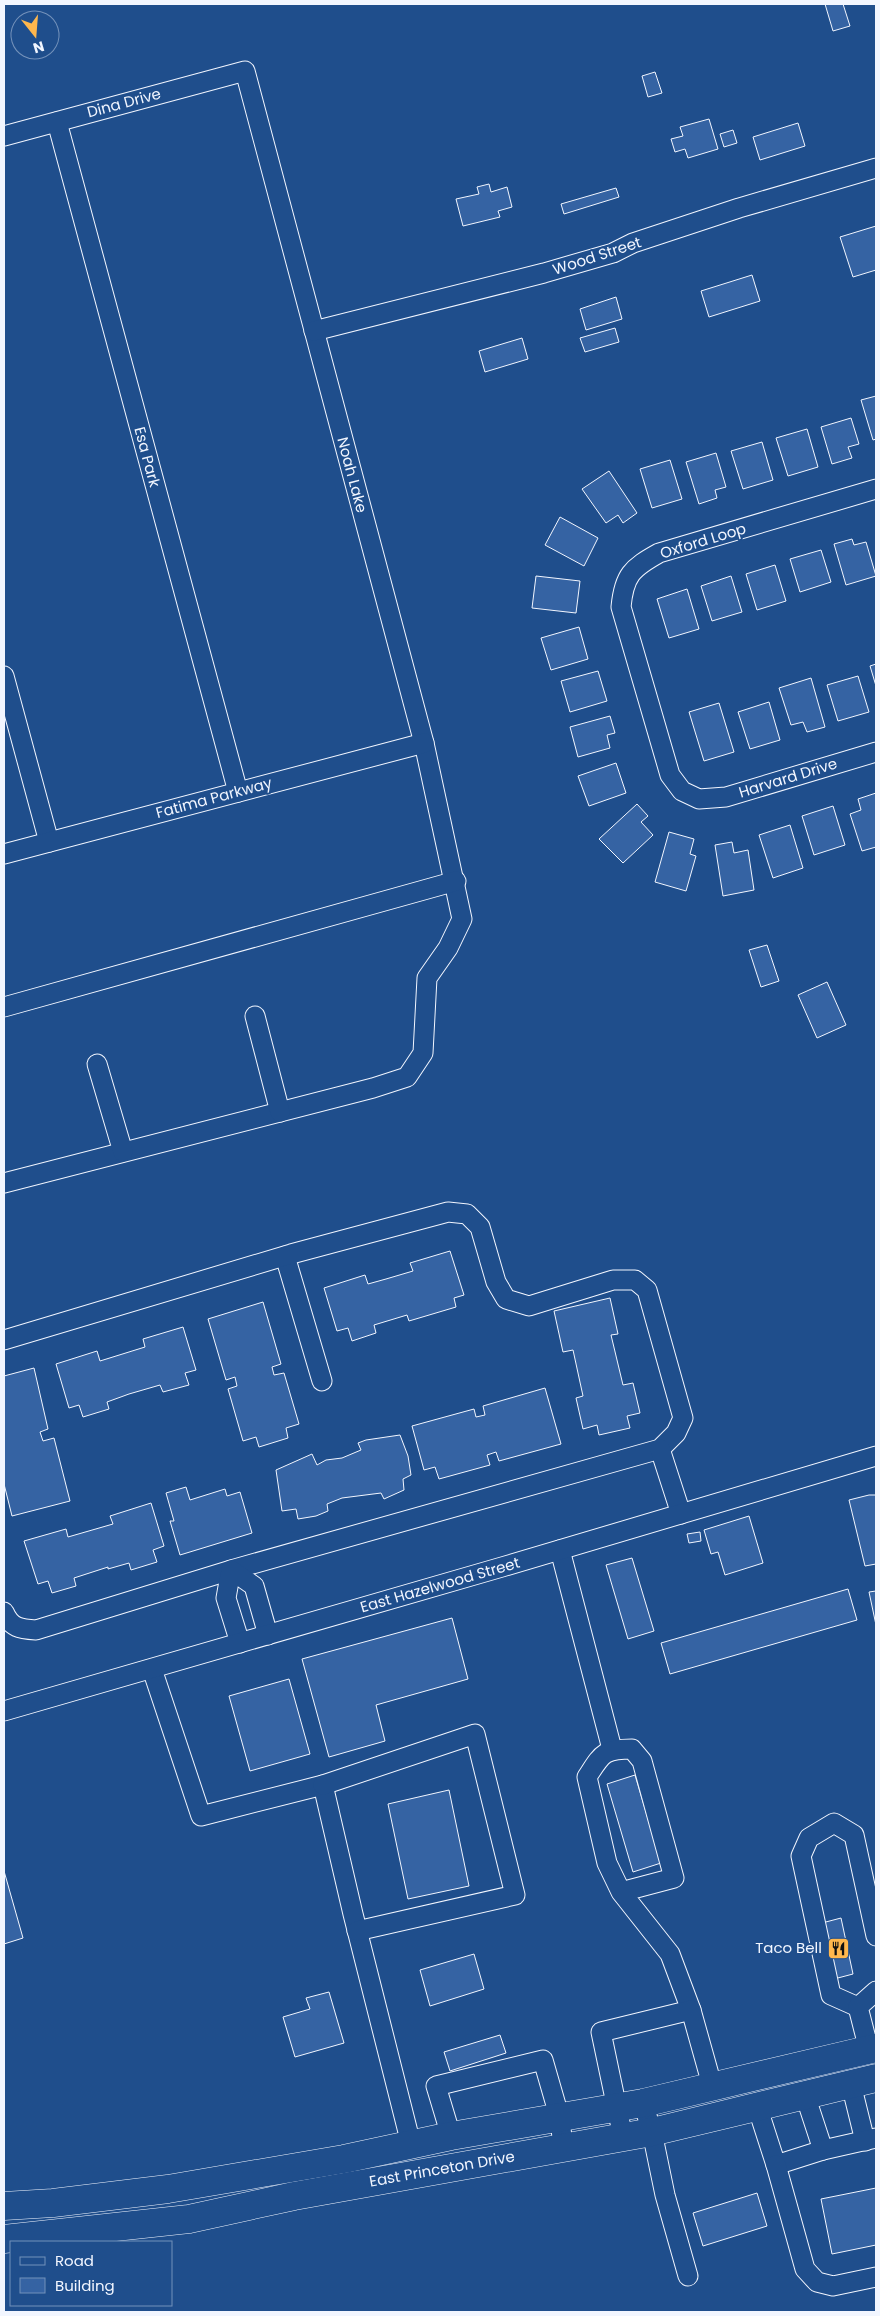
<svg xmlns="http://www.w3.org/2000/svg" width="880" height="2316" font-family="Poppins,sans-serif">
	<rect width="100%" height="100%" fill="#1f4e8c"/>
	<g fill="#3563a3" stroke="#f2f6ff">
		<path d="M 825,4 L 843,4 L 850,26 L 833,31 Z"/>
		<path d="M 655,72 L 662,93 L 648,97 L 642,76 Z"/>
		<path d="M 709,119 L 718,149 L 688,158 L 685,149 L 675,152 L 671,139 L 683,136 L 680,127 Z"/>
		<path d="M 798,123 L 805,146 L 760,160 L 753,137 Z"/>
		<path d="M 733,130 L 737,143 L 724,147 L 720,134 Z"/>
		<path d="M 489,184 L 491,192 L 507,187 L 512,207 L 498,211 L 500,217 L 463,226 L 456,199 L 479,194 L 477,187 Z"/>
		<path d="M 616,188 L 619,197 L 564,214 L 561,204 Z"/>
		<path d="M 876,226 L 876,270 L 853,277 L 840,237 Z"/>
		<path d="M 752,275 L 760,301 L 709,317 L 701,291 Z"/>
		<path d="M 616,297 L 622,319 L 586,330 L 580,309 Z"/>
		<path d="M 615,328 L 619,342 L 585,352 L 580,338 Z"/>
		<path d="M 522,338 L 528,359 L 485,372 L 479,351 Z"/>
		<path d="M 876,396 L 876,439 L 873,440 L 861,400 Z"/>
		<path d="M 851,418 L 859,444 L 848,447 L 852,458 L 832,464 L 821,427 Z"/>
		<path d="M 807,429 L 818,467 L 788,476 L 776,438 Z"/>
		<path d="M 762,442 L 773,480 L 743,489 L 731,451 Z"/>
		<path d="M 716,453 L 726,487 L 715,490 L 717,498 L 699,504 L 686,462 Z"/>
		<path d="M 670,460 L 682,499 L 652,508 L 640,469 Z"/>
		<path d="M 609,471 L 637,513 L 623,523 L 618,515 L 606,523 L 582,489 Z"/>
		<path d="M 560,517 L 598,538 L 584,566 L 545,545 Z"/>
		<path d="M 852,539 L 854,545 L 866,542 L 876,576 L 846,585 L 834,544 Z"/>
		<path d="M 821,550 L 831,582 L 800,592 L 790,559 Z"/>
		<path d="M 775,565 L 786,601 L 757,610 L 746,574 Z"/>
		<path d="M 536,576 L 580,581 L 576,613 L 532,608 Z"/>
		<path d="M 731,576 L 742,612 L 712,621 L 701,586 Z"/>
		<path d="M 687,589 L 699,629 L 669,638 L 657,599 Z"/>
		<path d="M 579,627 L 588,659 L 551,670 L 541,638 Z"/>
		<path d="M 876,664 L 876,686 L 870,666 Z"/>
		<path d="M 598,671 L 607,701 L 570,712 L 561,681 Z"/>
		<path d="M 858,676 L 869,712 L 838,721 L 827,685 Z"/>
		<path d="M 811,678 L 825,727 L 807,732 L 803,722 L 791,725 L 779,688 Z"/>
		<path d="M 769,702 L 780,740 L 750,749 L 738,712 Z"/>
		<path d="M 719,703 L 734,752 L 704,761 L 689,712 Z"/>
		<path d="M 610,716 L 615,733 L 607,735 L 610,748 L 578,757 L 570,727 Z"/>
		<path d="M 616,763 L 626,793 L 589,806 L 578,776 Z"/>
		<path d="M 876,793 L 876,847 L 862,851 L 850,814 L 861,810 L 858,799 Z"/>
		<path d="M 637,804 L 648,816 L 641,822 L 653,835 L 623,863 L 599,839 Z"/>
		<path d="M 833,806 L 845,845 L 814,855 L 802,816 Z"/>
		<path d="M 790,825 L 803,868 L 773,878 L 759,835 Z"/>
		<path d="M 669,832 L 694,839 L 690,854 L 696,856 L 686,891 L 655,882 Z"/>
		<path d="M 732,842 L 734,853 L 748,850 L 754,890 L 723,896 L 715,845 Z"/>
		<path d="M 767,945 L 779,981 L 761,987 L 749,950 Z"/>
		<path d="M 827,982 L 846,1025 L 817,1038 L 798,995 Z"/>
		<path d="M 450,1251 L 464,1295 L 454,1298 L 456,1307 L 409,1321 L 407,1315 L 374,1325 L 376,1333 L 352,1341 L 348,1328 L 337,1331 L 324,1288 L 365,1275 L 368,1284 L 386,1279 L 413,1271 L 410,1263 Z"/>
		<path d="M 610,1298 L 618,1334 L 611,1335 L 623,1385 L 633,1383 L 640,1413 L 627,1416 L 630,1428 L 599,1435 L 597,1425 L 583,1429 L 576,1398 L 583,1396 L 573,1350 L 563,1352 L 554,1311 Z"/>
		<path d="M 263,1302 L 281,1364 L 272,1367 L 274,1375 L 284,1373 L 299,1424 L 286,1428 L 288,1438 L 259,1447 L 256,1437 L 243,1441 L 228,1389 L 237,1386 L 235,1377 L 226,1380 L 208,1319 Z"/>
		<path d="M 183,1327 L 196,1370 L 185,1373 L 189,1385 L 163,1392 L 160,1385 L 129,1394 L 107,1402 L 109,1409 L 83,1417 L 79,1405 L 69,1408 L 56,1364 L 97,1351 L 100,1361 L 145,1347 L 143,1339 Z"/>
		<path d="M 34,1368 L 48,1429 L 40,1432 L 43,1441 L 54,1438 L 70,1501 L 12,1516 L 4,1484 L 4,1376 Z"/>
		<path d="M 545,1388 L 561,1444 L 499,1461 L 496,1452 L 487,1455 L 490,1465 L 439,1479 L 435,1467 L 424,1470 L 412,1426 L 474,1409 L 476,1417 L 485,1415 L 483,1406 Z"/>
		<path d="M 400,1435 L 408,1456 L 411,1475 L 403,1479 L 404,1490 L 384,1499 L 381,1493 L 342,1498 L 327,1504 L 328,1511 L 316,1516 L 298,1519 L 296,1509 L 282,1511 L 276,1470 L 312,1454 L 317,1465 L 326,1460 L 342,1458 L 361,1450 L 358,1443 L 366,1440 Z"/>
		<path d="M 186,1487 L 190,1500 L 225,1489 L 227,1496 L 240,1492 L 252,1533 L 180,1555 L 170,1521 L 174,1521 L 166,1493 Z"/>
		<path d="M 869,1495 L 876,1495 L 876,1564 L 865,1566 L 849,1500 Z"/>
		<path d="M 151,1503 L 164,1546 L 153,1550 L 157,1562 L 131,1570 L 129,1563 L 108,1569 L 108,1567 L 74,1578 L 76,1586 L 52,1593 L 48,1581 L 38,1584 L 24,1541 L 66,1529 L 68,1537 L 113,1524 L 110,1516 Z"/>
		<path d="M 749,1516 L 763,1563 L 725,1575 L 718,1552 L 711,1554 L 704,1530 Z"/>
		<path d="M 700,1532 L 701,1541 L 689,1543 L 687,1534 Z"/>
		<path d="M 632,1558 L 654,1631 L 628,1639 L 606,1565 Z"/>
		<path d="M 848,1589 L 857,1620 L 670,1674 L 661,1643 Z"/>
		<path d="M 876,1591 L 876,1625 L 869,1592 Z"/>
		<path d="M 452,1618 L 468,1679 L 376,1705 L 385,1741 L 329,1757 L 302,1659 Z"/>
		<path d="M 289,1679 L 310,1754 L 250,1771 L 229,1696 Z"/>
		<path d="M 635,1775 L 661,1863 L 633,1872 L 607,1784 Z"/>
		<path d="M 449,1790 L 469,1886 L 408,1899 L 388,1804 Z"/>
		<path d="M 4,1871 L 23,1938 L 4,1944 Z"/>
		<path d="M 841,1918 L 853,1974 L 834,1979 L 822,1923 Z"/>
		<path d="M 474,1954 L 484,1989 L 430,2006 L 420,1970 Z"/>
		<path d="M 329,1992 L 344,2043 L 295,2057 L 283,2017 L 310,2009 L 306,1998 Z"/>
		<path d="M 500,2035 L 506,2053 L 450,2071 L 444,2052 Z"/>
		<path d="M 876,2188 L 876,2245 L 832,2254 L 821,2199 Z"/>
		<path d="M 757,2193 L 767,2226 L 703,2246 L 693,2213 Z"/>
	</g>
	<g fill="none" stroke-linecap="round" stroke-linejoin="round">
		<defs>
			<g id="minor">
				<path d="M 57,122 L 238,792"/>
				<path d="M 4,136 L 245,71 L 424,743 L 462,919 L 448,948 L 427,978 L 423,1053 L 407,1077 L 373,1088 L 4,1183"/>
				<path d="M 314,331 L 544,273 L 613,253 L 633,243 L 739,208 L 876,168"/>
				<path d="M 876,489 L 659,553 C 632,568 624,575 621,607 L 670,775 L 682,791 L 699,799 L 726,797 L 876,752"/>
				<path d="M 4,676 L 49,842"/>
				<path d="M 4,854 L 424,743"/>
				<path d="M 4,1007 L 456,881"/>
				<path d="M 255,1016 L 280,1112"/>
				<path d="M 97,1064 L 123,1152"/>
				<path d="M 285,1256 L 322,1381"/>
				<path d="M 4,1340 L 291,1254 L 448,1212 L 467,1214 L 480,1227 L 496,1282 L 506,1299 L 529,1306 L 613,1280 L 635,1280 L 647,1290 L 683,1418 L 676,1433 L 660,1449 L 231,1570 L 36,1630 C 20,1629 11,1628 4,1612"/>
				<path d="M 660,1449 L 681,1514"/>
				<path d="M 560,1550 L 612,1749"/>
				<path d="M 240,1643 L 226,1598 L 231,1570 L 254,1586 L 268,1635"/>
				<path d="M 152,1669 L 201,1816 L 323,1785 L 353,1914 L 411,2144"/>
				<path d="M 4,1711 L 502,1567 L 876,1456"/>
				<path d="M 323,1785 L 475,1734 L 515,1895 L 357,1931"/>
				<path d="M 621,1892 L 674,1878 L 642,1761 L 632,1749 C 603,1749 602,1754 587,1777 L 607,1863 L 621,1892 L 670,1954 L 691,2010"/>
				<path d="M 858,2007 L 831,1995 L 801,1856 L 809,1838 L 834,1823 L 854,1835 L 876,1936"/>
				<path d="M 869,2050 L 858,2007 L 876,1991"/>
				<path d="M 851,2084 L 865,2141"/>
				<path d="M 805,2095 L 823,2150"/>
				<path d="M 643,2103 L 652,2132 L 665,2195 L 688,2276"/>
				<path d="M 757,2106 L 776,2165 L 823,2150 L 876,2138"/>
				<path d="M 451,2136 L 436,2086 L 543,2060 L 560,2119 L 563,2147"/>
				<path d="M 623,2137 L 601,2032 L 691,2010 L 712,2085"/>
				<path d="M 776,2165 L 805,2269 L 817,2282 L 833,2286 L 876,2277"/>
			</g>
			<g id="highway">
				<path d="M 4,2206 L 53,2203 L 168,2189 L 344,2159 L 451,2136 L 643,2103 L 876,2048"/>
				<path d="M 4,2239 L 189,2219 L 294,2196 L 652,2132 L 876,2078"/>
			</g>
		</defs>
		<use href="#minor" stroke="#f2f6ff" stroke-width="21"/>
		<use href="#highway" stroke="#f2f6ff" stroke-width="29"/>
		<use href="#minor" stroke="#1f4e8c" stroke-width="19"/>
		<use href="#highway" stroke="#1f4e8c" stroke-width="28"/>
	</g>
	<defs>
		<symbol id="restaurant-square" viewBox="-11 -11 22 22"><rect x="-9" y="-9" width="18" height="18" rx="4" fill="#ffb74d" stroke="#1f4e8c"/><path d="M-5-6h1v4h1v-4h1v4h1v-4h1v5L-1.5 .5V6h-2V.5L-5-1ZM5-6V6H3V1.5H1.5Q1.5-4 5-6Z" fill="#111"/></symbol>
	</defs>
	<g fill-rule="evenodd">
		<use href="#restaurant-square" x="826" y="1936" width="25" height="25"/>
	</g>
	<g text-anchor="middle" stroke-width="4" stroke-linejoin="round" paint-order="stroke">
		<g font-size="15" fill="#f2f6ff" stroke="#1f4e8c">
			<text transform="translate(124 103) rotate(-15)" y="5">Dina Drive</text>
			<text transform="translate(597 256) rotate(-18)" y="5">Wood Street</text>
			<text transform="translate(147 457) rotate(75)" y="5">Esa Park</text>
			<text transform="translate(352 475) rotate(75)" y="5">Noah Lake</text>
			<text transform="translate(703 541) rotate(-17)" y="5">Oxford Loop</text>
			<text transform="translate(788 778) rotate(-17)" y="5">Harvard Drive</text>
			<text transform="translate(214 798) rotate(-15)" y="5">Fatima Parkway</text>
			<text transform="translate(440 1585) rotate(-16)" y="5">East Hazelwood Street</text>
			<text transform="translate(442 2169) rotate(-10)" y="5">East Princeton Drive</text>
		</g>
		<g font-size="15" fill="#f2f6ff" stroke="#1f4e8c" text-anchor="end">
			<text x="822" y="1953">Taco Bell</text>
		</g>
	</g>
	<rect width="880" height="2316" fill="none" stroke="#f2f6ff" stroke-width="10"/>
	<rect x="10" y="2241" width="162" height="65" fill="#1f4e8c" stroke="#7391ba"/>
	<rect x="20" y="2257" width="25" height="8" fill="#1f4e8c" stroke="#7391ba"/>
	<text x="55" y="2266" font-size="15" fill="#f2f6ff">Road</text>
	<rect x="20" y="2278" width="25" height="15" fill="#3563a3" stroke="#7391ba"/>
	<text x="55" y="2291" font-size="15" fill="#f2f6ff">Building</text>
	<g transform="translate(35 35) rotate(163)"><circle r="24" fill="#1f4e8c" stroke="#7391ba"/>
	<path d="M0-4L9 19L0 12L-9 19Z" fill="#ffb74d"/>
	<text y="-8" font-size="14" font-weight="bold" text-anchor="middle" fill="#f2f6ff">N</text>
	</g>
</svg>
